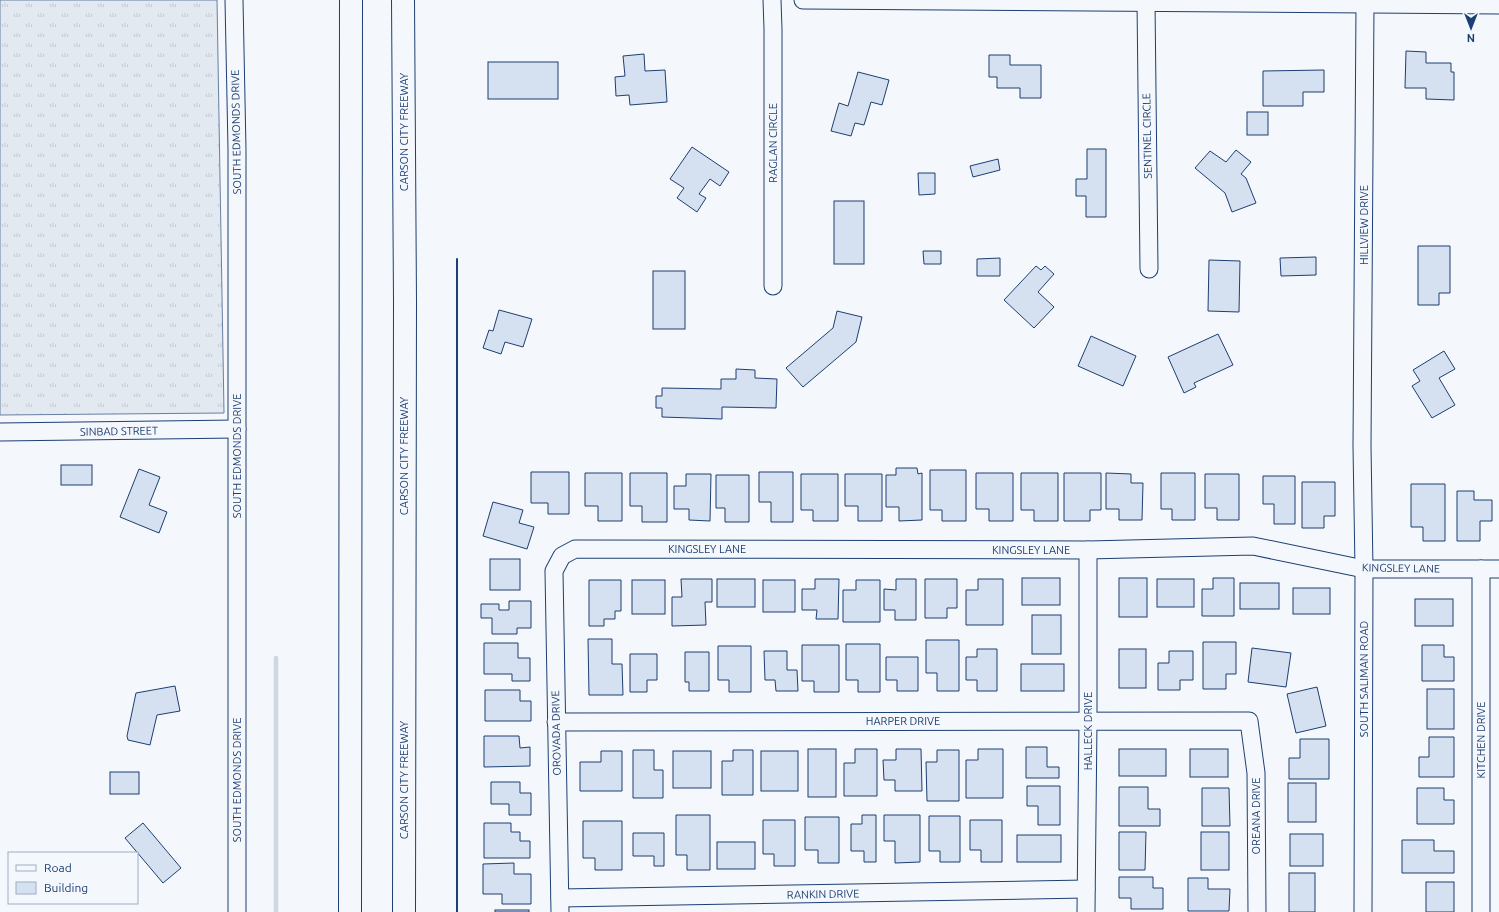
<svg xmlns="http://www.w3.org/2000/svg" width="1499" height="912" font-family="Ubuntu,sans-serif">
	<defs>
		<pattern id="grass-tufts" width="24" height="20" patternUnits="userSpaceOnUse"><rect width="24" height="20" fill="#e3e9f0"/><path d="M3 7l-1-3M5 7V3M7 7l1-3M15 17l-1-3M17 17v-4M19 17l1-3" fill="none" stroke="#c2c9d1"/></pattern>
	</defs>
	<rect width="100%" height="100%" fill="#f4f7fb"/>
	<path fill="url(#grass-tufts)" stroke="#687fa3" d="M 0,0 L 217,0 L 224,413 L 0,415 Z"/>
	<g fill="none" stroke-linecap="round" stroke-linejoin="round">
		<path stroke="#cfd7e4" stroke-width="4.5" d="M 276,658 L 276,912"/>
	</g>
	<g fill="#d5e0f0" stroke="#1d3f73">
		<path d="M 1406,51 L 1426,52 L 1426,63 L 1451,63 L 1451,72 L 1454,72 L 1454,100 L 1426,99 L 1426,88 L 1405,88 Z"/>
		<path d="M 644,54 L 645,71 L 665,70 L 667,102 L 630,105 L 629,95 L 616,96 L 615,77 L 625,76 L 623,56 Z"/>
		<path d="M 989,55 L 1010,55 L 1010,65 L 1041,65 L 1041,98 L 1020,98 L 1020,88 L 997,88 L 997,77 L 989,77 Z"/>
		<rect x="488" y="62" width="70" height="37"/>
		<path d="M 1324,70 L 1324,92 L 1303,92 L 1303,106 L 1263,106 L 1263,71 Z"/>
		<path d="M 858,72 L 889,80 L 882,105 L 871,102 L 864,125 L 855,123 L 851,136 L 831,131 L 839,103 L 848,106 Z"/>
		<rect x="1247" y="112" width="21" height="23"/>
		<path d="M 692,147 L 729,172 L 720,186 L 710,179 L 699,194 L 706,198 L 697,212 L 677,198 L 684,188 L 670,179 Z"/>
		<path d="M 1087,149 L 1106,149 L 1106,217 L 1086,217 L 1086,196 L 1076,196 L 1076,179 L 1087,179 Z"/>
		<path d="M 1236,150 L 1251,162 L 1241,174 L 1246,178 L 1256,203 L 1232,212 L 1225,193 L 1195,168 L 1210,151 L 1226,162 Z"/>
		<path d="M 998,159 L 1000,170 L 973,177 L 970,166 Z"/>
		<path d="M 918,173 L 935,173 L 935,194 L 919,195 Z"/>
		<rect x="834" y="201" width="30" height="63"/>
		<path d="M 1418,246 L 1450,246 L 1450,293 L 1439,293 L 1439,305 L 1418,305 Z"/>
		<path d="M 923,251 L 941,251 L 941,264 L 924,264 Z"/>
		<path d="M 1316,257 L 1316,275 L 1281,276 L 1280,258 Z"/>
		<path d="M 1000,258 L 1000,276 L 977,276 L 977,259 Z"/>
		<path d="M 1209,260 L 1240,261 L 1239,312 L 1208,311 Z"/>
		<path d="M 1036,266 L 1041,270 L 1045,266 L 1054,274 L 1038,292 L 1054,307 L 1034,328 L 1004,300 Z"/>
		<rect x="653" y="271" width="32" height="58"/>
		<path d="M 499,310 L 532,319 L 523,347 L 505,342 L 501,354 L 483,348 L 489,330 L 493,331 Z"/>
		<path d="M 837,311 L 862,317 L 856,342 L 803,387 L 786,368 L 833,328 Z"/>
		<path d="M 1218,334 L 1233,365 L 1194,383 L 1196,387 L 1184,393 L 1168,357 Z"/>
		<path d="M 1091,336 L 1136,356 L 1123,386 L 1078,366 Z"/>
		<path d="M 1444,351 L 1455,369 L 1439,378 L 1455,405 L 1432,418 L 1412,386 L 1420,381 L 1413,370 Z"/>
		<path d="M 736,369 L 755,370 L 755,378 L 777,379 L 776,408 L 722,407 L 722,419 L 662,417 L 662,408 L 656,408 L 656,396 L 662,396 L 662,388 L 721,389 L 721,379 L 736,379 Z"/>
		<rect x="61" y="465" width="31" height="20"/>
		<path d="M 896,468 L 917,468 L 918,474 L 922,473 L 922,520 L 899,521 L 899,507 L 886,507 L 886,475 L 896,475 Z"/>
		<path d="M 139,469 L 160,477 L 149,505 L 167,512 L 159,533 L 120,517 Z"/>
		<path d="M 930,470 L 966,470 L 966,521 L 942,521 L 942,510 L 930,510 Z"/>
		<path d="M 531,472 L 569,472 L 569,514 L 548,514 L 548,503 L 531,503 Z"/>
		<path d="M 759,472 L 793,472 L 793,522 L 771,522 L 771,502 L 759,502 Z"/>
		<path d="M 585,473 L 622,473 L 622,521 L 598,521 L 598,506 L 585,506 Z"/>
		<path d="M 630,473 L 667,473 L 667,522 L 642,522 L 642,506 L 630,506 Z"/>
		<path d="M 976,473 L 1013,473 L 1013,521 L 989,521 L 989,509 L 976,509 Z"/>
		<path d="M 1021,473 L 1058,473 L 1058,521 L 1034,521 L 1034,510 L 1021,510 Z"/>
		<path d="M 1064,473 L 1101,473 L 1101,510 L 1090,510 L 1090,521 L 1064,521 Z"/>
		<path d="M 1106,473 L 1131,474 L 1131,483 L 1143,483 L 1142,520 L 1119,520 L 1119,509 L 1106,509 Z"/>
		<path d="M 1161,473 L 1195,473 L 1195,520 L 1172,520 L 1172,509 L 1161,509 Z"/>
		<path d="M 686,474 L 711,474 L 710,521 L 689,520 L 689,509 L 674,509 L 674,486 L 686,486 Z"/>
		<path d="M 801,474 L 838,474 L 838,521 L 813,521 L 813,510 L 801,510 Z"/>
		<path d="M 845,474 L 882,474 L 882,521 L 858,521 L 858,506 L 845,506 Z"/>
		<path d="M 1205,474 L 1239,474 L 1239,520 L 1217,520 L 1217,508 L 1205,508 Z"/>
		<path d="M 716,475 L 749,475 L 749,522 L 725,522 L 725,508 L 716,508 Z"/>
		<path d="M 1263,476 L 1295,476 L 1295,524 L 1274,524 L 1274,504 L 1263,504 Z"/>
		<path d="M 1302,482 L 1335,482 L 1335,516 L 1324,516 L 1324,528 L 1302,528 Z"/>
		<path d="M 1411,484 L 1445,484 L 1445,541 L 1423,541 L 1423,527 L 1411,527 Z"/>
		<path d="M 1457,491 L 1474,491 L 1474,500 L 1492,500 L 1492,521 L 1480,521 L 1480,541 L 1457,541 Z"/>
		<path d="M 493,502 L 523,510 L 519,523 L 534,527 L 527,549 L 483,536 Z"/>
		<rect x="490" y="559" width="30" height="31"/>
		<rect x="1022" y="578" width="38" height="27"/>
		<rect x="1119" y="578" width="28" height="39"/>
		<path d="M 1213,578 L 1234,578 L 1234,616 L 1202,616 L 1202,589 L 1213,589 Z"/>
		<path d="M 681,579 L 712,579 L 712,602 L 705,602 L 706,625 L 672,626 L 672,597 L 682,597 Z"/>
		<rect x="717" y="579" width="38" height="28"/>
		<path d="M 815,579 L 839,579 L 838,619 L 816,619 L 817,610 L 802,610 L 802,589 L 815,589 Z"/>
		<path d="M 896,579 L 916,579 L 916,620 L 895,620 L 895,610 L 884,610 L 884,589 L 896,590 Z"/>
		<path d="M 925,579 L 957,579 L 957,608 L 947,608 L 947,618 L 925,618 Z"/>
		<path d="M 978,579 L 1003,579 L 1003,625 L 966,625 L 966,590 L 978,590 Z"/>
		<rect x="1157" y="579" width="37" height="28"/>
		<path d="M 589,580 L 621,580 L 621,611 L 615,611 L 615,619 L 604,619 L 604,626 L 589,626 Z"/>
		<rect x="632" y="580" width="33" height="34"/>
		<rect x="763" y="580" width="32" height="32"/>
		<path d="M 856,580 L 880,580 L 880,622 L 843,622 L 843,590 L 856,590 Z"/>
		<rect x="1240" y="583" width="39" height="26"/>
		<rect x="1293" y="588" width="37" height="26"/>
		<rect x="1415" y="599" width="38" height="27"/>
		<path d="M 509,601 L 531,601 L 531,628 L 517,628 L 517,634 L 492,634 L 492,618 L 481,618 L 481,604 L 499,604 L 499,610 L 509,610 Z"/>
		<rect x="1032" y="615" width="29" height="39"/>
		<path d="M 588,639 L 612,639 L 612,664 L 622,664 L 623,695 L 589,695 Z"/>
		<path d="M 926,640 L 959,640 L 959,691 L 937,691 L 937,673 L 926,673 Z"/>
		<path d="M 1203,642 L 1236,642 L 1236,674 L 1226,674 L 1226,689 L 1203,689 Z"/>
		<path d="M 484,643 L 518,643 L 518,658 L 530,658 L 530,681 L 512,681 L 512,674 L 484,674 Z"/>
		<path d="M 846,644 L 880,644 L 880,692 L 858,692 L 858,680 L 846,680 Z"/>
		<path d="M 802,645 L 839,645 L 839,692 L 814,692 L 814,681 L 802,681 Z"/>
		<path d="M 1422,645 L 1444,645 L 1444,657 L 1454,657 L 1454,681 L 1422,681 Z"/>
		<path d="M 718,646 L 751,646 L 751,692 L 729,692 L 729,680 L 718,680 Z"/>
		<path d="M 1252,648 L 1291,653 L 1286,687 L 1248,682 Z"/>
		<path d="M 977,649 L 997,649 L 997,691 L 977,691 L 977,680 L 966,680 L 966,657 L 977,657 Z"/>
		<rect x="1119" y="649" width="27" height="39"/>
		<path d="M 764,651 L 787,651 L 787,670 L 797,670 L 798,691 L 776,691 L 775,680 L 765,680 Z"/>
		<path d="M 1169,651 L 1193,651 L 1193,680 L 1180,680 L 1180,690 L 1158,690 L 1158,663 L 1169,663 Z"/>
		<path d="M 685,652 L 709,652 L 709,691 L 689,691 L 689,682 L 685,682 Z"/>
		<path d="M 630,654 L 657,654 L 657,680 L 647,680 L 647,692 L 630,692 Z"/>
		<path d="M 886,657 L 918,657 L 918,691 L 897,691 L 897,680 L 886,680 Z"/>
		<rect x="1021" y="664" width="43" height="27"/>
		<path d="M 175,686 L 180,711 L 157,715 L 150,745 L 128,740 L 127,736 L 136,693 Z"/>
		<path d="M 1317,687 L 1326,726 L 1296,733 L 1287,694 Z"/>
		<rect x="1427" y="689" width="27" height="40"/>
		<path d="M 485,690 L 520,690 L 520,701 L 531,701 L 531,721 L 485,721 Z"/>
		<path d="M 484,736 L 519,736 L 520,748 L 530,747 L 530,766 L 484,767 Z"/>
		<path d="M 1429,737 L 1454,737 L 1454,777 L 1419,777 L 1419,757 L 1429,757 Z"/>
		<path d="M 1300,739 L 1329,739 L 1329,779 L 1289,779 L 1289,758 L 1300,758 Z"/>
		<path d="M 1026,747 L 1047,747 L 1047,767 L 1059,767 L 1059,778 L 1026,778 Z"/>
		<rect x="808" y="749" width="28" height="48"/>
		<path d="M 855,749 L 877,749 L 877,796 L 844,796 L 844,763 L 855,763 Z"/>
		<path d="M 896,749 L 921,749 L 922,791 L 895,791 L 895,780 L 884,780 L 883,760 L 896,760 Z"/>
		<path d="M 978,749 L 1003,749 L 1003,798 L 966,798 L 966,760 L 978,760 Z"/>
		<rect x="1119" y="749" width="47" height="27"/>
		<rect x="1190" y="749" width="38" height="28"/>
		<path d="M 633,750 L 654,750 L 654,770 L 663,770 L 663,798 L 633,798 Z"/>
		<path d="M 733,750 L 753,750 L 753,795 L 722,795 L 722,761 L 733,761 Z"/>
		<path d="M 937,750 L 959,750 L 959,801 L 927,801 L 926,762 L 937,762 Z"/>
		<path d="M 601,751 L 622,751 L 622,791 L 580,791 L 580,762 L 601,762 Z"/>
		<rect x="673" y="751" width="38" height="37"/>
		<rect x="761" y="751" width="37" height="40"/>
		<rect x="110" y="772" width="29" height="22"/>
		<path d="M 491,782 L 520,782 L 520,793 L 531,793 L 531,815 L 509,815 L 509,804 L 491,804 Z"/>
		<rect x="1288" y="783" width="28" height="39"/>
		<path d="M 1027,786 L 1060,786 L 1060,825 L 1038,825 L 1038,806 L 1027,806 Z"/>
		<path d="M 1119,787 L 1148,787 L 1148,809 L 1160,809 L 1160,826 L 1119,826 Z"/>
		<path d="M 1202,788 L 1229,788 L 1230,826 L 1202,826 Z"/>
		<path d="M 1417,788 L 1444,788 L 1444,800 L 1454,800 L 1454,824 L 1417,824 Z"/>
		<path d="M 676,815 L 710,815 L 710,870 L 687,870 L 687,855 L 676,855 Z"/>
		<path d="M 862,815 L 876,815 L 876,862 L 864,862 L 864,851 L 851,851 L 851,824 L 862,824 Z"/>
		<path d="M 884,815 L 920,815 L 920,862 L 895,863 L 895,841 L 884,841 Z"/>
		<path d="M 929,816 L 960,816 L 960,862 L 940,862 L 940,851 L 929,851 Z"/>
		<path d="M 805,817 L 839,817 L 839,863 L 818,863 L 818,850 L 805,850 Z"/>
		<path d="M 763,820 L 795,820 L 795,866 L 774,866 L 774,854 L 763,854 Z"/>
		<path d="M 970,820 L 1002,820 L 1002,862 L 981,862 L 981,850 L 970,850 Z"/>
		<path d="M 583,821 L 622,821 L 622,870 L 595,870 L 595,858 L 583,858 Z"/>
		<path d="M 143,823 L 181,868 L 163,883 L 125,838 Z"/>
		<path d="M 484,823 L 511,823 L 511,832 L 520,832 L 520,841 L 530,841 L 530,858 L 484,858 Z"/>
		<path d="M 1119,832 L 1146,832 L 1145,870 L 1119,870 Z"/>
		<rect x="1201" y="832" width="28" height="38"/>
		<path d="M 633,833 L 664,833 L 664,866 L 654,866 L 654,856 L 633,856 Z"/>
		<rect x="1290" y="834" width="33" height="32"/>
		<rect x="1017" y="835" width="44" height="27"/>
		<path d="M 1402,840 L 1434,840 L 1434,851 L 1454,851 L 1454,873 L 1402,873 Z"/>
		<rect x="717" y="842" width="38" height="27"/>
		<path d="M 514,863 L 514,874 L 531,874 L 531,904 L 502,904 L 502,894 L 483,894 L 483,864 Z"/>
		<rect x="1289" y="873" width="26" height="39"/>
		<path d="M 1119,877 L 1153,877 L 1153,888 L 1163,888 L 1163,909 L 1131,909 L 1131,898 L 1119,898 Z"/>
		<path d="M 1188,878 L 1208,878 L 1208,889 L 1230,889 L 1229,911 L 1188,911 Z"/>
		<rect x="1426" y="882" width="28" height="30"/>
		<rect x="495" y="910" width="34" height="2"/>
	</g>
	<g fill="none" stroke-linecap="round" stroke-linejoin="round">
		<defs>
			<g id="minor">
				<path d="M 234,0 L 237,149 L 237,912"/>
				<path d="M 772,0 L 773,29 L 773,286"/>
				<path d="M 803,0 L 1499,5"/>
				<path d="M 1146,2 L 1149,269"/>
				<path d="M 0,432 L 237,429"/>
				<path d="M 1481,569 L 1481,912"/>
				<path d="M 556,722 L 1249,721 L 1256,773 L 1257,912"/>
				<path d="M 560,898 L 1086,889"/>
				<path d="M 560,912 L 554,571 L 562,556 L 575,549 L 1088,550 L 1253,546 L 1364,569 L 1499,569"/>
				<path d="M 1086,912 L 1088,721 L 1088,550"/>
				<path d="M 1363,912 L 1364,569 L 1362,446 L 1365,5"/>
			</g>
			<g id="highway">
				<path d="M 403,0 L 405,301 L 404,912"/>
				<path d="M 350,912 L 351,0"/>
			</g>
		</defs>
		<use href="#minor" stroke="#1d3f73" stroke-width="19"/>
		<use href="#highway" stroke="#1d3f73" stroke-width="24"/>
		<use href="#minor" stroke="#f4f7fb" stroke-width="17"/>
		<use href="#highway" stroke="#f4f7fb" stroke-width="22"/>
		<path stroke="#1d3f73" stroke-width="2" d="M 457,912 L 457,259"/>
	</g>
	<g text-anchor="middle" stroke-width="3" stroke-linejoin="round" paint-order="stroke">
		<g font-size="11" fill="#1d3f73" stroke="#f4f7fb">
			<text transform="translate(236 132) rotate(-91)" y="4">SOUTH EDMONDS DRIVE</text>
			<text transform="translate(404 132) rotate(-90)" y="4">CARSON CITY FREEWAY</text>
			<text transform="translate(1147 136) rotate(-91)" y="4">SENTINEL CIRCLE</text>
			<text transform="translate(773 143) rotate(-90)" y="4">RAGLAN CIRCLE</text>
			<text transform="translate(1364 225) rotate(-90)" y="4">HILLVIEW DRIVE</text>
			<text transform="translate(119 431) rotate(-1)" y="4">SINBAD STREET</text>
			<text transform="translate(237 456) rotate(-90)" y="4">SOUTH EDMONDS DRIVE</text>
			<text transform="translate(404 456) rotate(-90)" y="4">CARSON CITY FREEWAY</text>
			<text x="707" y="553">KINGSLEY LANE</text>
			<text x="1031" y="554">KINGSLEY LANE</text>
			<text transform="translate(1401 568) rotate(1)" y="4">KINGSLEY LANE</text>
			<text transform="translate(1364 679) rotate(-90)" y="4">SOUTH SALIMAN ROAD</text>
			<text x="903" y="725">HARPER DRIVE</text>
			<text transform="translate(1088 731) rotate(-90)" y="4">HALLECK DRIVE</text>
			<text transform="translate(556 733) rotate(-91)" y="4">OROVADA DRIVE</text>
			<text transform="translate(1481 740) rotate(-90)" y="4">KITCHEN DRIVE</text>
			<text transform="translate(237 780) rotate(-90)" y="4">SOUTH EDMONDS DRIVE</text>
			<text transform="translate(404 780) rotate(-90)" y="4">CARSON CITY FREEWAY</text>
			<text transform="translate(1256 816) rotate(-90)" y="4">OREANA DRIVE</text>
			<text transform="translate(823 894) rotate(-1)" y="4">RANKIN DRIVE</text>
		</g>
	</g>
	<rect x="8" y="852" width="130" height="52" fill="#f4f7fb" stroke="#9eadc5"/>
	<rect x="16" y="865" width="20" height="6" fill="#f4f7fb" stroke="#9eadc5"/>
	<text x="44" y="872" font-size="12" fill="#1d3f73">Road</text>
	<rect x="16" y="882" width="20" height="12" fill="#d5e0f0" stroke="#9eadc5"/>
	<text x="44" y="892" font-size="12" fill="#1d3f73">Building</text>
	<g transform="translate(1471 28) rotate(180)" stroke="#f4f7fb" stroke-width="3" paint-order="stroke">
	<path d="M0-3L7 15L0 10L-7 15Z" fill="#1d3f73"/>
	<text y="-6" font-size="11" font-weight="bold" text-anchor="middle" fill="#1d3f73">N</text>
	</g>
</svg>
